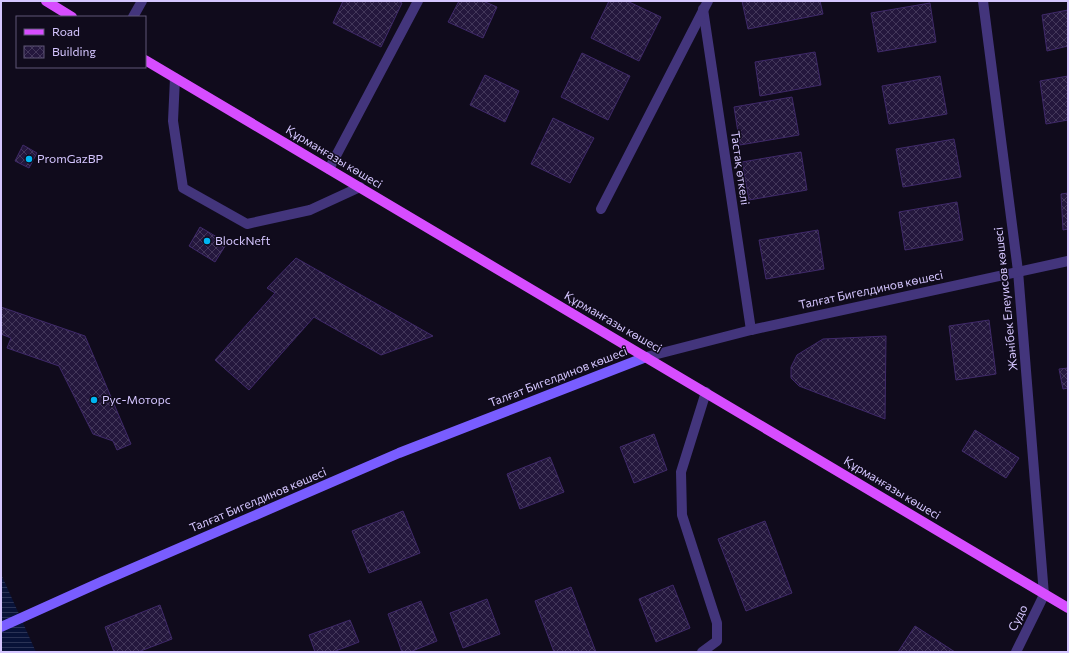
<svg xmlns="http://www.w3.org/2000/svg" width="1069" height="653" font-family="Commissioner,sans-serif">
	<defs>
		<pattern id="water-rules" width="6" height="5" patternUnits="userSpaceOnUse"><rect width="6" height="5" fill="#081238"/><path d="M0 2.5h6" fill="none" stroke="#2b3356"/></pattern>
		<pattern id="building-cross-hatch" width="8" height="8" patternUnits="userSpaceOnUse"><rect width="8" height="8" fill="#24173d"/><path d="M0 0l8 8M0 8l8-8" fill="none" stroke="#43375a"/></pattern>
	</defs>
	<rect width="100%" height="100%" fill="#100b1c"/>
	<path fill="url(#water-rules)" d="M 1,574 L 36,652 L 3,652 L 1,648 Z"/>
	<g fill="url(#building-cross-hatch)" stroke="#3f2969">
		<path d="M 343,1 L 398,1 L 402,3 L 381,47 L 333,23 Z"/>
		<path d="M 459,1 L 483,1 L 497,7 L 483,38 L 448,22 Z"/>
		<path d="M 609,1 L 627,1 L 661,17 L 639,61 L 591,38 Z"/>
		<path d="M 742,1 L 820,1 L 823,14 L 748,29 Z"/>
		<path d="M 930,3 L 936,42 L 878,52 L 871,13 Z"/>
		<path d="M 1068,10 L 1068,46 L 1047,51 L 1042,15 Z"/>
		<path d="M 815,52 L 821,85 L 760,96 L 755,62 Z"/>
		<path d="M 582,53 L 630,76 L 608,120 L 561,97 Z"/>
		<path d="M 485,75 L 519,91 L 505,122 L 470,105 Z"/>
		<path d="M 940,76 L 947,114 L 889,124 L 882,86 Z"/>
		<path d="M 1068,76 L 1068,120 L 1046,124 L 1040,81 Z"/>
		<path d="M 792,97 L 799,135 L 740,145 L 734,107 Z"/>
		<path d="M 553,118 L 594,138 L 570,183 L 531,164 Z"/>
		<path d="M 954,139 L 961,177 L 903,187 L 896,149 Z"/>
		<path d="M 23,145 L 37,153 L 29,168 L 15,161 Z"/>
		<path d="M 801,152 L 807,190 L 749,200 L 742,162 Z"/>
		<path d="M 1068,193 L 1068,229 L 1063,230 L 1061,194 Z"/>
		<path d="M 957,202 L 963,240 L 905,250 L 899,212 Z"/>
		<path d="M 200,227 L 227,243 L 215,262 L 189,246 Z"/>
		<path d="M 818,230 L 824,269 L 766,279 L 759,240 Z"/>
		<path d="M 296,258 L 433,336 L 381,355 L 314,317 L 249,390 L 215,360 L 275,293 L 267,288 Z"/>
		<path d="M 1,307 L 85,336 L 131,444 L 117,450 L 113,441 L 93,434 L 59,366 L 7,348 L 11,338 L 1,334 Z"/>
		<path d="M 989,320 L 996,374 L 956,380 L 949,326 Z"/>
		<path d="M 886,336 L 885,419 L 799,386 L 791,378 L 791,367 L 797,355 L 823,339 Z"/>
		<path d="M 1068,368 L 1068,388 L 1063,389 L 1059,369 Z"/>
		<path d="M 975,430 L 1019,458 L 1006,478 L 962,451 Z"/>
		<path d="M 654,434 L 667,470 L 634,483 L 620,447 Z"/>
		<path d="M 550,457 L 564,492 L 520,509 L 507,474 Z"/>
		<path d="M 403,511 L 420,553 L 369,573 L 352,531 Z"/>
		<path d="M 765,521 L 792,593 L 746,611 L 718,539 Z"/>
		<path d="M 673,585 L 690,628 L 656,642 L 639,599 Z"/>
		<path d="M 571,587 L 596,652 L 554,652 L 535,601 Z"/>
		<path d="M 487,599 L 500,634 L 463,648 L 450,613 Z"/>
		<path d="M 421,601 L 437,641 L 410,652 L 402,652 L 388,614 Z"/>
		<path d="M 160,605 L 172,639 L 138,652 L 114,652 L 105,627 Z"/>
		<path d="M 350,620 L 359,642 L 333,652 L 315,652 L 309,635 Z"/>
		<path d="M 915,626 L 955,652 L 898,652 Z"/>
	</g>
	<g fill="none" stroke-linecap="round" stroke-linejoin="round">
		<path stroke="#43357c" stroke-width="10" d="M 175,78 L 173,121 L 183,188 L 247,224 L 310,210 L 360,187"/>
		<g stroke="#43357c" stroke-width="10">
			<path d="M 983,1 L 1018,271 L 1044,595 L 1016,652"/>
			<path d="M 703,9 L 751,330"/>
			<path d="M 133,17 L 142,1"/>
			<path d="M 329,169 L 418,1"/>
			<path d="M 601,209 L 708,1"/>
			<path d="M 646,357 L 751,330 L 1068,261"/>
			<path d="M 702,652 L 717,641 L 717,623 L 682,515 L 681,472 L 706,392"/>
		</g>
		<path stroke="#795dff" stroke-width="10" d="M 1,627 L 103,581 L 399,453 L 646,357"/>
		<g stroke="#d74dff" stroke-width="10">
			<path d="M 46,1 L 72,17"/>
			<path d="M 145,60 L 1068,608"/>
		</g>
	</g>
	<g fill="#00b5f1" stroke="#100b1c" stroke-width="1.5">
		<circle cx="29" cy="159" r="4"/>
		<circle cx="207" cy="241" r="4"/>
		<circle cx="94" cy="400" r="4"/>
	</g>
	<g text-anchor="middle" stroke-width="3" stroke-linejoin="round" paint-order="stroke">
		<g font-size="12" fill="#d5c6ff" stroke="#100b1c">
			<text transform="translate(334 157) rotate(31)" y="4">Құрманғазы көшесі</text>
			<text transform="translate(740 168) rotate(82)" y="4">Тастақ өткелі</text>
			<text transform="translate(871 290) rotate(-12)" y="4">Талғат Бигелдинов көшесі</text>
			<text transform="translate(1006 299) rotate(-96)" y="4">Жәнібек Елеуисов көшесі</text>
			<text transform="translate(613 322) rotate(30)" y="4">Құрманғазы көшесі</text>
			<text transform="translate(558 377) rotate(-21)" y="4">Талғат Бигелдинов көшесі</text>
			<text transform="translate(892 488) rotate(31)" y="4">Құрманғазы көшесі</text>
			<text transform="translate(258 500) rotate(-23)" y="4">Талғат Бигелдинов көшесі</text>
			<text transform="translate(1018 618) rotate(-63)" y="4">Судо</text>
		</g>
		<g font-size="12" fill="#d5c6ff" stroke="#100b1c" text-anchor="start">
			<text x="37" y="163">PromGazBP</text>
			<text x="215" y="245">BlockNeft</text>
			<text x="102" y="404">Рус-Моторс</text>
		</g>
	</g>
	<rect width="1069" height="653" fill="none" stroke="#d5c6ff" stroke-width="4"/>
	<rect x="16" y="16" width="130" height="52" fill="#100b1c" stroke="#5f5677"/>
	<rect x="24" y="29" width="20" height="6" fill="#d74dff" stroke="#5f5677"/>
	<text x="52" y="36" font-size="12" fill="#d5c6ff">Road</text>
	<rect x="24" y="46" width="20" height="12" fill="url(#building-cross-hatch)" stroke="#5f5677"/>
	<text x="52" y="56" font-size="12" fill="#d5c6ff">Building</text>
</svg>
